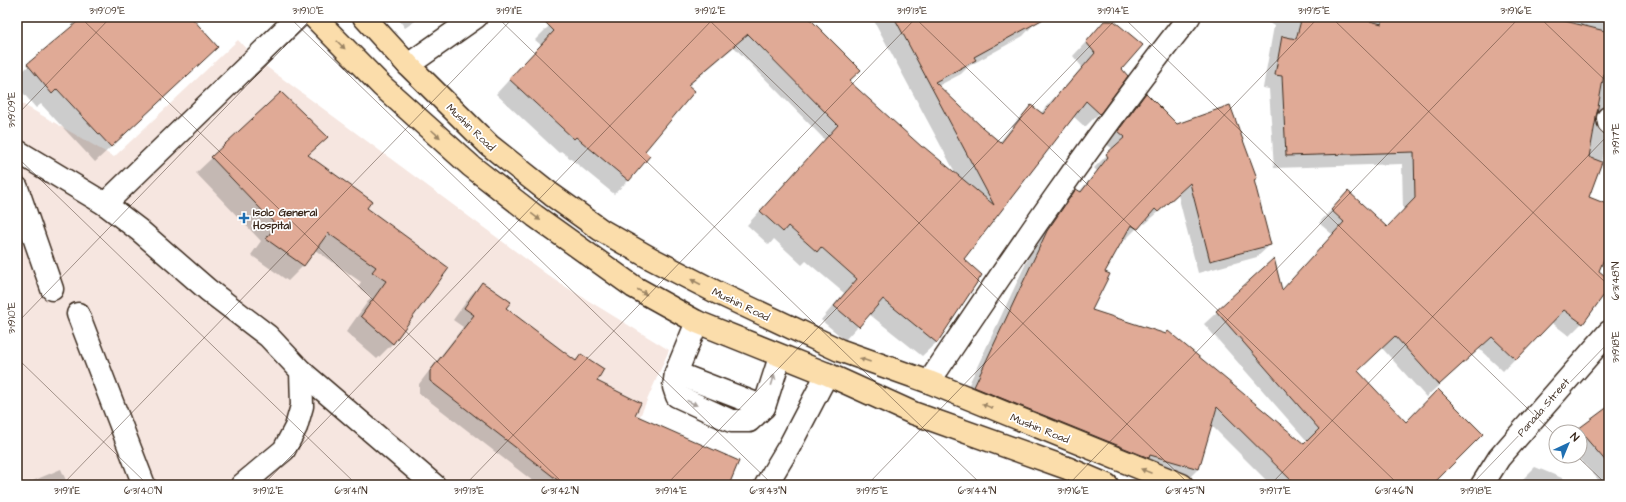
<svg xmlns="http://www.w3.org/2000/svg" width="1626" height="502" font-family="'Architects Daughter',sans-serif">
	<rect width="100%" height="100%" fill="#fff"/>
	<filter id="ink" filterUnits="userSpaceOnUse"><feTurbulence type="fractalNoise" baseFrequency=".025" numOctaves="2"/><feDisplacementMap in="SourceGraphic" scale="8" xChannelSelector="R" yChannelSelector="G"/><feConvolveMatrix kernelMatrix="1 2 1 2 8 2 1 2 1" color-interpolation-filters="sRGB"/></filter>
	<g filter="url(#ink)">
		<path fill="#f6e6e0" d="M 238,40 L 256,59 L 553,279 L 669,350 L 610,485 L 17,485 L 17,101 L 114,157 Z"/>
		<g fill="#0003">
			<path d="M 85,17 L 189,17 L 202,62 L 95,162 L 41,104 L 36,108 L 17,86 L 17,76 Z"/>
			<path d="M 397,17 L 421,17 L 405,28 Z"/>
			<path d="M 558,17 L 807,17 L 848,82 L 921,148 L 957,176 L 872,17 L 1039,17 L 1036,22 L 1023,36 L 969,66 L 961,74 L 938,86 L 999,143 L 1017,120 L 1031,106 L 1041,113 L 1049,103 L 1063,89 L 1082,67 L 1073,56 L 1108,18 L 1142,45 L 1120,69 L 1127,76 L 1099,113 L 1085,127 L 1073,116 L 963,259 L 981,275 L 936,343 L 922,356 L 869,314 L 845,340 L 821,320 L 844,293 L 806,261 L 802,265 L 774,239 L 769,245 L 747,225 L 825,140 L 734,47 L 688,86 L 643,152 L 649,156 L 628,181 L 614,194 L 561,151 L 559,153 L 496,94 L 541,45 L 535,40 Z"/>
			<path d="M 1259,17 L 1544,17 L 1577,25 L 1578,17 L 1609,17 L 1609,133 L 1599,118 L 1595,118 L 1595,120 L 1599,132 L 1605,136 L 1609,136 L 1609,152 L 1605,151 L 1588,197 L 1609,207 L 1609,245 L 1598,272 L 1609,280 L 1609,287 L 1582,323 L 1569,336 L 1551,322 L 1503,371 L 1479,349 L 1426,397 L 1382,348 L 1357,371 L 1432,485 L 1271,485 L 1211,425 L 1198,469 L 1186,481 L 962,399 L 1035,244 L 1064,202 L 1077,190 L 1079,192 L 1097,171 L 1094,168 L 1113,149 L 1106,144 L 1134,107 L 1146,95 L 1176,125 L 1256,178 L 1253,181 L 1270,245 L 1257,257 L 1198,273 L 1178,195 L 1145,224 L 1143,222 L 1124,241 L 1122,239 L 1104,272 L 1091,311 L 1304,445 L 1308,442 L 1204,324 L 1274,260 L 1282,291 L 1333,235 L 1319,223 L 1348,192 L 1387,228 L 1403,211 L 1402,164 L 1274,168 L 1269,89 L 1263,88 L 1274,26 Z"/>
			<path d="M 281,93 L 307,156 L 365,208 L 448,268 L 392,344 L 377,359 L 346,332 L 371,297 L 358,287 L 361,282 L 315,250 L 303,266 L 288,281 L 251,255 L 261,241 L 196,173 Z"/>
			<path d="M 482,283 L 505,308 L 575,361 L 581,355 L 595,381 L 633,416 L 727,485 L 538,485 L 419,393 L 419,384 L 463,327 L 453,320 L 471,295 Z"/>
			<path d="M 1609,407 L 1609,485 L 1603,485 L 1577,456 L 1580,456 L 1580,432 L 1577,432 Z"/>
			<path d="M 1535,467 L 1579,485 L 1521,485 L 1524,478 Z"/>
			<path d="M 61,469 L 68,485 L 23,485 Z"/>
		</g>
		<g fill="#e0aa96" stroke="#3b2a1e">
			<path d="M 83,17 L 191,17 L 218,47 L 111,147 L 57,89 L 52,94 L 27,64 Z"/>
			<path d="M 540,17 L 808,17 L 861,70 L 849,81 L 922,147 L 924,147 L 994,205 L 894,17 L 1047,17 L 974,57 L 976,60 L 935,82 L 983,128 L 1001,143 L 1031,105 L 1043,114 L 1063,88 L 1064,89 L 1095,53 L 1086,42 L 1104,21 L 1114,21 L 1143,45 L 1122,69 L 1128,76 L 1100,114 L 1086,101 L 964,259 L 982,275 L 937,343 L 883,299 L 859,327 L 834,306 L 857,279 L 821,247 L 817,252 L 788,226 L 783,232 L 760,211 L 838,125 L 748,34 L 688,85 L 695,91 L 645,151 L 650,156 L 629,181 L 576,137 L 574,139 L 509,79 L 554,31 Z"/>
			<path d="M 1302,17 L 1354,17 L 1382,24 L 1382,17 L 1549,17 L 1609,32 L 1609,76 L 1604,74 L 1589,157 L 1602,162 L 1589,197 L 1609,205 L 1609,247 L 1599,271 L 1609,279 L 1609,288 L 1583,324 L 1564,310 L 1516,360 L 1492,337 L 1439,385 L 1395,336 L 1358,371 L 1406,422 L 1438,389 L 1483,434 L 1432,485 L 1296,485 L 1217,407 L 1199,469 L 1150,455 L 1149,458 L 974,387 L 1047,231 L 1076,189 L 1081,192 L 1108,157 L 1106,154 L 1125,137 L 1118,131 L 1146,93 L 1177,124 L 1230,105 L 1257,178 L 1254,180 L 1271,245 L 1210,261 L 1190,183 L 1158,212 L 1155,209 L 1138,229 L 1131,225 L 1105,272 L 1110,274 L 1092,310 L 1166,334 L 1168,331 L 1304,444 L 1319,429 L 1216,311 L 1274,258 L 1282,290 L 1344,222 L 1331,210 L 1348,191 L 1387,227 L 1415,198 L 1414,152 L 1286,156 L 1282,76 L 1275,75 L 1282,36 L 1296,39 Z"/>
			<path d="M 281,92 L 328,137 L 308,155 L 372,201 L 367,208 L 449,268 L 393,344 L 361,316 L 386,281 L 372,272 L 376,267 L 328,233 L 304,266 L 266,239 L 276,225 L 211,157 Z"/>
			<path d="M 482,282 L 511,302 L 506,308 L 576,361 L 581,354 L 604,369 L 597,381 L 641,403 L 635,415 L 739,461 L 729,485 L 564,485 L 430,381 L 430,371 L 474,315 L 464,308 Z"/>
			<path d="M 1609,406 L 1609,465 L 1578,429 Z"/>
		</g>
		<g fill="none" stroke-linecap="round" stroke-linejoin="round">
			<defs>
				<g id="minor">
					<path d="M 408,65 L 476,17"/>
					<path d="M 1608,118 L 1609,123"/>
					<path d="M 17,151 L 105,204 L 139,230 L 208,290 L 268,336 L 301,371 L 302,406 L 296,427 L 284,450 L 242,485"/>
					<path d="M 17,188 L 52,289"/>
					<path d="M 105,204 L 298,17"/>
					<path d="M 78,314 L 144,485"/>
					<path d="M 697,322 L 676,373 L 674,387 L 677,396 L 731,421 L 749,421 L 764,407 L 780,357"/>
					<path d="M 301,371 L 434,485"/>
					<path d="M 676,373 L 764,407"/>
					<path d="M 929,382 C 1012,258 1096,134 1189,17"/>
					<path d="M 766,485 L 790,445 L 827,374"/>
					<path d="M 1482,485 L 1499,458 L 1609,332"/>
				</g>
				<g id="major">
					<path d="M 314,17 L 382,86 L 471,166 L 535,216 L 634,287 L 697,322 L 827,374 L 913,413 L 1067,468 L 1107,485"/>
					<path d="M 364,17 L 408,65 L 489,145 L 552,195 L 601,230 L 652,259 L 718,293 L 839,350 L 929,382 L 1182,485"/>
				</g>
			</defs>
			<use href="#minor" stroke="#3b2a1e" stroke-width="25"/>
			<use href="#major" stroke="#3b2a1e" stroke-width="25"/>
			<use href="#minor" stroke="#fff" stroke-width="22"/>
			<use href="#major" stroke="#fbddab" stroke-width="22"/>
		</g>
		<defs><path id="oneway-solid" d="M-6-.8H1V-3.2L6.5 0L1 3.2V.8H-6Z"/></defs>
		<g fill="#9b8464">
			<use href="#oneway-solid" transform="translate(341 45) rotate(45)"/>
			<use href="#oneway-solid" transform="translate(436 134) rotate(42)"/>
			<use href="#oneway-solid" transform="translate(536 217) rotate(37)"/>
			<use href="#oneway-solid" transform="translate(696 282) rotate(-153)"/>
			<use href="#oneway-solid" transform="translate(642 292) rotate(29)"/>
			<use href="#oneway-solid" transform="translate(865 360) rotate(-161)"/>
			<use href="#oneway-solid" transform="translate(987 406) rotate(-158)"/>
			<use href="#oneway-solid" transform="translate(1146 471) rotate(-158)"/>
		</g>
		<g fill="#a79f9a">
			<use href="#oneway-solid" transform="translate(773 380) rotate(-73)"/>
			<use href="#oneway-solid" transform="translate(692 403) rotate(26)"/>
		</g>
	</g>
	<path fill="none" stroke="#3b2a1e" stroke-width="1" stroke-opacity="0.45" d="M 80,17 L 565,485M 289,17 L 773,485M 497,17 L 982,485M 706,17 L 1190,485M 914,17 L 1399,485M 1123,17 L 1556,436M 1331,17 L 1609,286M 1539,17 L 1609,84M 17,115 L 111,17M 17,157 L 357,485M 17,323 L 313,17M 17,358 L 148,485M 1577,456 L 1607,485M 62,485 L 514,17M 263,485 L 715,17M 465,485 L 917,17M 666,485 L 1118,17M 867,485 L 1319,17M 1068,485 L 1520,17M 1270,485 L 1609,134M 1471,485 L 1609,342"/>
	<path fill="#1f6fb2" stroke="#fff" stroke-width="1.5" d="M242 212h4v4h4v4h-4v4h-4v-4h-4v-4h4z"/>
	<g text-anchor="middle" stroke-width="3.5" stroke-linejoin="round" paint-order="stroke">
		<g font-size="11" fill="#3b2a1e" stroke="#fff">
			<text transform="translate(471 127) rotate(44)" y="4">Mushin Road</text>
			<text transform="translate(741 304) rotate(26)" y="4">Mushin Road</text>
			<text transform="translate(1543 407) rotate(-49)" y="4">Panada Street</text>
			<text transform="translate(1040 428) rotate(22)" y="4">Mushin Road</text>
		</g>
		<g font-size="11" font-weight="bold" fill="#3b2a1e" stroke="#fff" text-anchor="start">
			<text x="253" y="216">Isolo General<tspan x="253" dy="13">Hospital</tspan></text>
		</g>
	</g>
	<rect width="1626" height="502" fill="none" stroke="#fff" stroke-width="44"/>
	<g transform="translate(1568 444) rotate(44)"><circle r="19" fill="#ffffff" stroke="#b1aaa5"/>
	<path d="M0-3L7 15L0 10L-7 15Z" fill="#1f6fb2"/>
	<text y="-6" font-size="11" font-weight="bold" text-anchor="middle" fill="#3b2a1e">N</text>
	</g>
	<rect x="22" y="22" width="1582" height="458" fill="none" stroke="#3b2a1e" stroke-width="1.5"/>
	<g font-size="10" text-anchor="middle" fill="#3b2a1e">
		<text x="107" y="14">3°19'09"E</text>
		<text x="308" y="14">3°19'10"E</text>
		<text x="509" y="14">3°19'11"E</text>
		<text x="710" y="14">3°19'12"E</text>
		<text x="912" y="14">3°19'13"E</text>
		<text x="1113" y="14">3°19'14"E</text>
		<text x="1314" y="14">3°19'15"E</text>
		<text x="1516" y="14">3°19'16"E</text>
		<text transform="translate(11 110) rotate(-90)" y="4">3°19'09"E</text>
		<text transform="translate(1615 139) rotate(-90)" y="4">3°19'17"E</text>
		<text transform="translate(1615 281) rotate(-90)" y="4">6°31'48"N</text>
		<text transform="translate(11 318) rotate(-90)" y="4">3°19'10"E</text>
		<text transform="translate(1615 347) rotate(-90)" y="4">3°19'18"E</text>
		<text x="67" y="494">3°19'11"E</text>
		<text x="143" y="494">6°31'40"N</text>
		<text x="268" y="494">3°19'12"E</text>
		<text x="351" y="494">6°31'41"N</text>
		<text x="469" y="494">3°19'13"E</text>
		<text x="560" y="494">6°31'42"N</text>
		<text x="671" y="494">3°19'14"E</text>
		<text x="768" y="494">6°31'43"N</text>
		<text x="872" y="494">3°19'15"E</text>
		<text x="977" y="494">6°31'44"N</text>
		<text x="1073" y="494">3°19'16"E</text>
		<text x="1185" y="494">6°31'45"N</text>
		<text x="1275" y="494">3°19'17"E</text>
		<text x="1394" y="494">6°31'46"N</text>
		<text x="1476" y="494">3°19'18"E</text>
	</g>
</svg>
